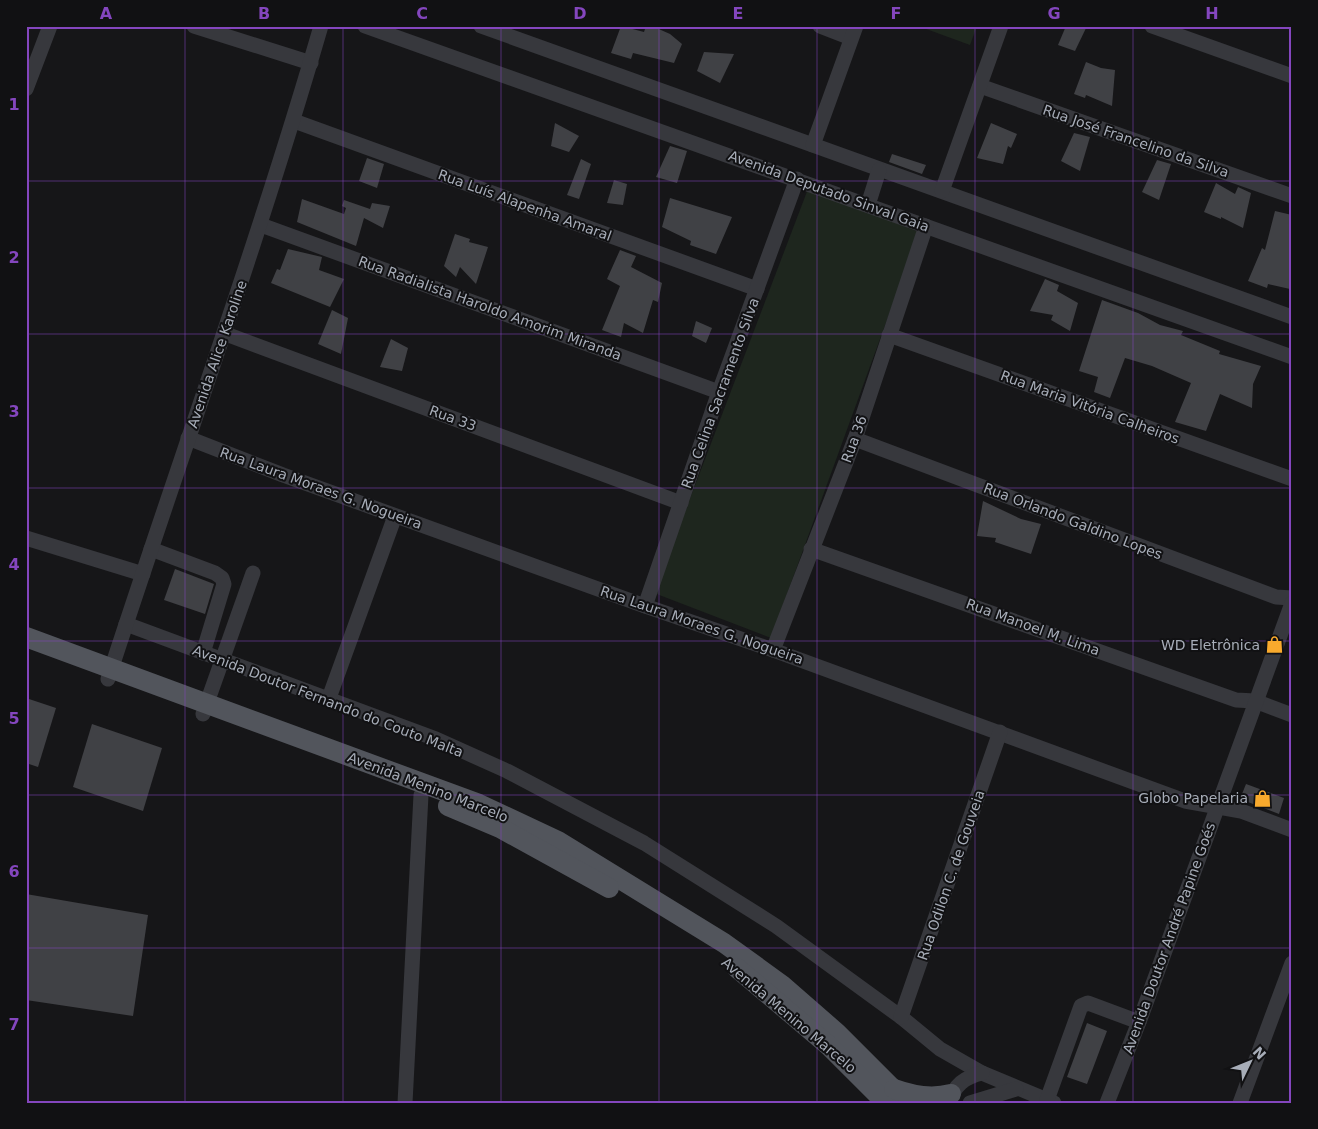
<svg xmlns="http://www.w3.org/2000/svg" width="1318" height="1129" font-family="'DejaVu Sans',sans-serif">
	<rect width="100%" height="100%" fill="#161618"/>
	<g fill="#1e261e">
		<path d="M 918,26 L 977,26 L 970,45 Z"/>
		<path d="M 808,189 L 919,232 L 771,638 L 654,593 Z"/>
	</g>
	<g fill="#404145">
		<path d="M 621,26 L 644,32 L 646,26 L 652,26 L 670,34 L 682,44 L 674,63 L 633,53 L 631,59 L 611,53 Z"/>
		<path d="M 1066,26 L 1087,26 L 1075,51 L 1058,45 Z"/>
		<path d="M 704,52 L 734,54 L 720,83 L 697,71 Z"/>
		<path d="M 1086,62 L 1101,68 L 1115,70 L 1112,106 L 1086,95 L 1085,98 L 1074,94 Z"/>
		<path d="M 555,123 L 579,136 L 569,152 L 551,146 Z"/>
		<path d="M 991,123 L 1017,134 L 1011,148 L 1008,146 L 1003,164 L 977,158 Z"/>
		<path d="M 1074,133 L 1090,137 L 1080,171 L 1061,161 Z"/>
		<path d="M 670,146 L 687,151 L 677,183 L 656,177 Z"/>
		<path d="M 892,154 L 926,165 L 922,174 L 889,162 Z"/>
		<path d="M 367,158 L 384,164 L 377,188 L 359,181 Z"/>
		<path d="M 581,159 L 591,164 L 579,199 L 567,195 Z"/>
		<path d="M 1157,160 L 1171,164 L 1159,200 L 1142,192 Z"/>
		<path d="M 614,180 L 627,184 L 623,205 L 607,203 Z"/>
		<path d="M 1216,183 L 1235,194 L 1238,187 L 1251,193 L 1243,228 L 1221,217 L 1221,219 L 1204,212 Z"/>
		<path d="M 670,198 L 732,217 L 716,254 L 690,245 L 691,241 L 662,227 Z"/>
		<path d="M 302,199 L 344,214 L 346,208 L 342,206 L 344,200 L 370,209 L 372,203 L 390,206 L 383,228 L 364,218 L 356,246 L 297,222 Z"/>
		<path d="M 1275,211 L 1292,215 L 1290,289 L 1268,284 L 1267,288 L 1248,281 L 1262,248 L 1265,250 Z"/>
		<path d="M 455,234 L 470,239 L 469,242 L 488,247 L 476,284 L 460,267 L 456,277 L 444,266 Z"/>
		<path d="M 288,249 L 322,257 L 319,270 L 344,279 L 330,307 L 271,283 L 277,269 L 280,270 Z"/>
		<path d="M 620,250 L 636,256 L 631,267 L 662,283 L 658,302 L 653,300 L 643,333 L 624,323 L 621,337 L 602,330 L 620,286 L 607,279 Z"/>
		<path d="M 1045,279 L 1059,285 L 1057,291 L 1078,303 L 1070,331 L 1051,320 L 1053,315 L 1030,311 Z"/>
		<path d="M 1102,300 L 1138,313 L 1160,325 L 1183,331 L 1181,335 L 1220,351 L 1219,354 L 1261,366 L 1253,384 L 1252,408 L 1220,394 L 1206,431 L 1175,422 L 1191,383 L 1152,366 L 1125,358 L 1110,398 L 1094,392 L 1098,377 L 1079,371 Z"/>
		<path d="M 332,310 L 348,318 L 341,354 L 318,344 Z"/>
		<path d="M 696,321 L 712,328 L 706,343 L 692,336 Z"/>
		<path d="M 391,339 L 408,348 L 402,371 L 380,367 Z"/>
		<path d="M 983,501 L 1021,519 L 1041,524 L 1031,554 L 995,542 L 996,538 L 977,536 Z"/>
		<path d="M 175,569 L 214,584 L 205,614 L 164,600 Z"/>
		<path d="M 26,698 L 56,708 L 38,767 L 26,763 Z"/>
		<path d="M 92,724 L 162,748 L 143,811 L 73,787 Z"/>
		<path d="M 1246,784 L 1284,798 L 1279,814 L 1240,799 Z"/>
		<path d="M 26,894 L 148,915 L 133,1016 L 26,1000 Z"/>
		<path d="M 1087,1023 L 1107,1031 L 1087,1084 L 1067,1077 Z"/>
	</g>
	<g fill="none" stroke-linecap="round" stroke-linejoin="round">
		<g stroke="#37383d" stroke-width="15">
			<path d="M 194,26 L 311,63"/>
			<path d="M 365,26 L 1292,357"/>
			<path d="M 481,26 L 1292,317"/>
			<path d="M 820,26 L 851,38"/>
			<path d="M 1152,26 L 1292,76"/>
			<path d="M 980,86 L 1292,196"/>
			<path d="M 26,89 L 50,26"/>
			<path d="M 294,121 L 757,289"/>
			<path d="M 813,145 L 856,26"/>
			<path d="M 942,191 L 1001,26"/>
			<path d="M 868,205 L 879,170"/>
			<path d="M 261,225 L 719,392"/>
			<path d="M 226,334 L 681,503"/>
			<path d="M 889,335 L 1292,479"/>
			<path d="M 188,438 L 283,475 L 645,606 L 773,650 L 1185,801 L 1241,811 L 1292,830"/>
			<path d="M 855,439 L 1276,597 L 1292,598"/>
			<path d="M 26,538 L 143,574"/>
			<path d="M 151,549 L 215,573 L 222,578 L 224,584 L 203,653"/>
			<path d="M 811,549 L 1236,700 L 1255,701 L 1292,715"/>
			<path d="M 645,606 L 719,392 L 797,179"/>
			<path d="M 126,624 L 436,739 L 507,771 L 644,843 L 776,926 L 901,1017 L 940,1049 L 982,1073 L 1054,1103"/>
			<path d="M 773,650 L 855,439 L 926,226"/>
			<path d="M 108,679 C 179,461 257,246 321,26"/>
			<path d="M 329,698 L 395,516"/>
			<path d="M 203,714 L 253,573"/>
			<path d="M 901,1017 L 1000,732"/>
			<path d="M 1047,1100 L 1081,1006 L 1088,1003 L 1139,1022"/>
			<path d="M 405,1103 L 421,795"/>
			<path d="M 949,1103 C 954,1085 965,1077 982,1073"/>
			<path d="M 970,1103 L 1016,1089"/>
			<path d="M 1107,1103 L 1139,1022 L 1292,603"/>
			<path d="M 1240,1103 L 1292,963"/>
		</g>
		<g stroke="#52555c" stroke-width="20">
			<path d="M 26,637 L 479,804 L 558,841 L 724,943 L 782,985 L 837,1033 L 907,1103"/>
			<path d="M 448,806 L 500,828 L 609,888"/>
			<path d="M 737,968 L 828,1045 L 886,1103"/>
			<path d="M 894,1089 C 913,1096 932,1099 951,1094"/>
		</g>
	</g>
	<path fill="none" stroke="#8446be" stroke-width="1" stroke-opacity="0.55" d="M 185,26 L 185,1103M 343,26 L 343,1103M 501,26 L 501,1103M 659,26 L 659,1103M 817,26 L 817,1103M 975,26 L 975,1103M 1133,26 L 1133,1103M 26,181 L 1292,181M 26,334 L 1292,334M 26,488 L 1292,488M 26,641 L 1292,641M 26,795 L 1292,795M 26,948 L 1292,948"/>
	<defs>
		<symbol id="shop-bare" viewBox="-9 -9 18 18"><path d="M-5-2.5h2.3a2.7 3.5 0 0 1 5.4 0H5L5.5 6h-11ZM-1.5-2.5h3a1.5 2.3 0 0 0-3 0Z" fill="#f9aa2d" stroke="#111113" stroke-width="2.5" paint-order="stroke"/></symbol>
	</defs>
	<g fill-rule="evenodd">
		<use href="#shop-bare" x="1262" y="632" width="25" height="25"/>
		<use href="#shop-bare" x="1250" y="786" width="25" height="25"/>
	</g>
	<g text-anchor="middle" stroke-width="4" stroke-linejoin="round" paint-order="stroke">
		<g font-size="14" fill="#a7adb8" stroke="#111113">
			<text transform="translate(1136 141) rotate(19)" y="5">Rua José Francelino da Silva</text>
			<text transform="translate(829 191) rotate(20)" y="5">Avenida Deputado Sinval Gaia</text>
			<text transform="translate(525 205) rotate(20)" y="5">Rua Luís Alapenha Amaral</text>
			<text transform="translate(490 308) rotate(20)" y="5">Rua Radialista Haroldo Amorim Miranda</text>
			<text transform="translate(217 354) rotate(-71)" y="5">Avenida Alice Karoline</text>
			<text transform="translate(720 393) rotate(-70)" y="5">Rua Celina Sacramento Silva</text>
			<text transform="translate(1090 407) rotate(20)" y="5">Rua Maria Vitória Calheiros</text>
			<text transform="translate(453 418) rotate(20)" y="5">Rua 33</text>
			<text transform="translate(854 439) rotate(-70)" y="5">Rua 36</text>
			<text transform="translate(321 488) rotate(20)" y="5">Rua Laura Moraes G. Nogueira</text>
			<text transform="translate(1073 521) rotate(21)" y="5">Rua Orlando Galdino Lopes</text>
			<text transform="translate(702 625) rotate(19)" y="5">Rua Laura Moraes G. Nogueira</text>
			<text transform="translate(1033 627) rotate(20)" y="5">Rua Manoel M. Lima</text>
			<text transform="translate(328 701) rotate(21)" y="5">Avenida Doutor Fernando do Couto Malta</text>
			<text transform="translate(428 787) rotate(21)" y="5">Avenida Menino Marcelo</text>
			<text transform="translate(951 875) rotate(-71)" y="5">Rua Odilon C. de Gouveia</text>
			<text transform="translate(1169 938) rotate(-70)" y="5">Avenida Doutor André Papine Goés</text>
			<text transform="translate(789 1015) rotate(40)" y="5">Avenida Menino Marcelo</text>
		</g>
		<g font-size="14" fill="#a7adb8" stroke="#111113" text-anchor="end">
			<text x="1260" y="650">WD Eletrônica</text>
			<text x="1248" y="803">Globo Papelaria</text>
		</g>
	</g>
	<rect width="1318" height="1129" fill="none" stroke="#111113" stroke-width="55"/>
	<g transform="translate(1250 1062) rotate(47)" stroke="#111113" stroke-width="4" paint-order="stroke">
	<path d="M0-4L9 19L0 12L-9 19Z" fill="#a7adb8"/>
	<text y="-8" font-size="14" font-weight="bold" text-anchor="middle" fill="#a7adb8">N</text>
	</g>
	<rect x="28" y="28" width="1262" height="1074" fill="none" stroke="#8446be" stroke-width="2"/>
	<g font-size="16" text-anchor="middle" font-weight="bold" fill="#8446be">
		<text x="106" y="19">A</text>
		<text x="264" y="19">B</text>
		<text x="422" y="19">C</text>
		<text x="580" y="19">D</text>
		<text x="738" y="19">E</text>
		<text x="896" y="19">F</text>
		<text x="1054" y="19">G</text>
		<text x="1212" y="19">H</text>
		<text x="14" y="110">1</text>
		<text x="14" y="263">2</text>
		<text x="14" y="417">3</text>
		<text x="14" y="570">4</text>
		<text x="14" y="724">5</text>
		<text x="14" y="877">6</text>
		<text x="14" y="1030">7</text>
	</g>
</svg>
